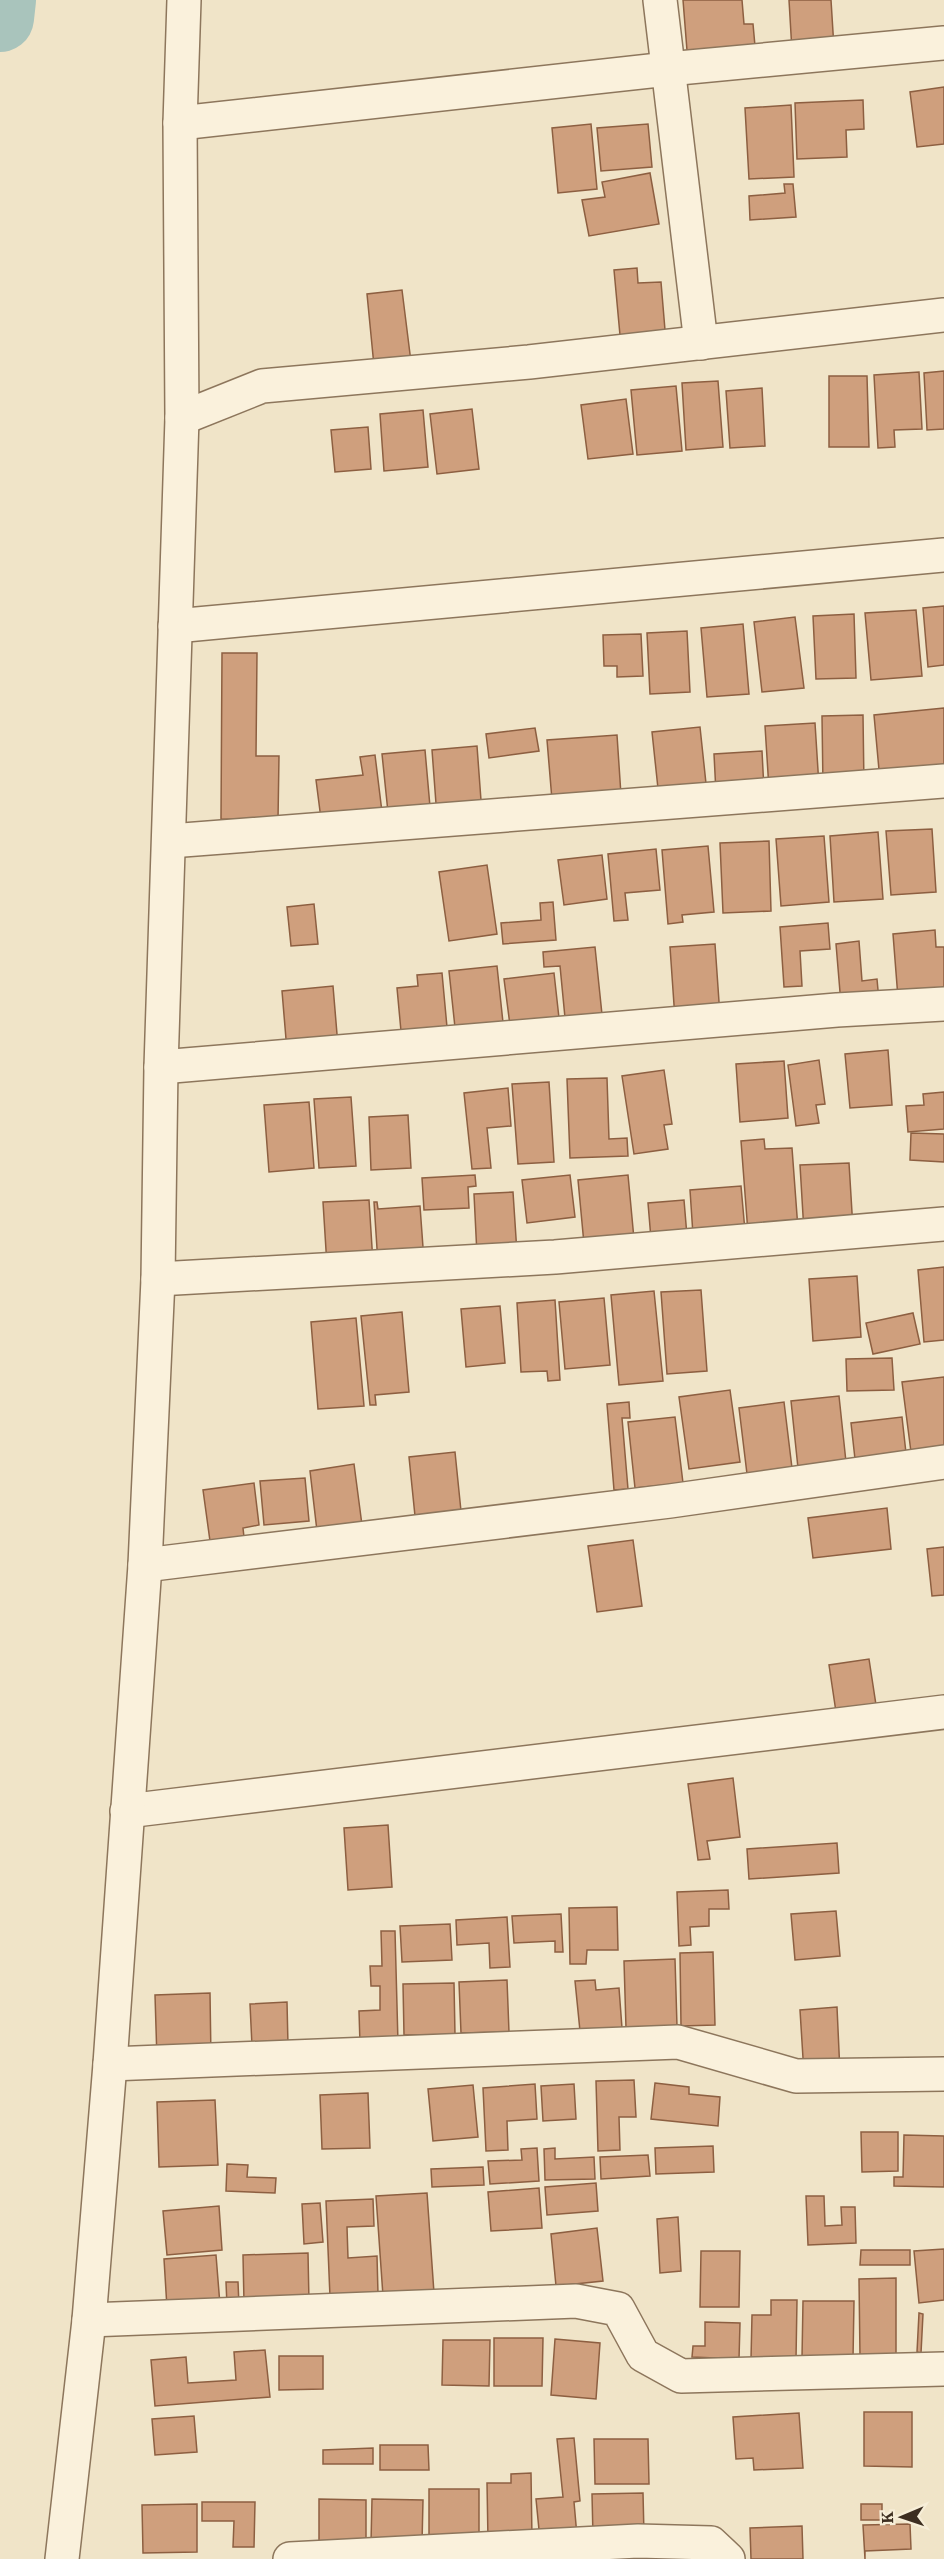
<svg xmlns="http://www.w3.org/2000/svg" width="944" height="2559" font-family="'IBM Plex Serif',serif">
	<rect width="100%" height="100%" fill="#f0e4c8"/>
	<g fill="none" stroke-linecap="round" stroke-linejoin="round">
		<path stroke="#a9c4bc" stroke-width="68" d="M 0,18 L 2,0"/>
	</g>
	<g fill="#cf9f7d" stroke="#8d5f41" stroke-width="1.5">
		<path d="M 683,0 L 742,0 L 744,24 L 753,24 L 756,57 L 688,63 Z"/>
		<path d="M 789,0 L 831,0 L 834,48 L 792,51 Z"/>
		<path d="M 944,87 L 944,144 L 917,147 L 910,92 Z"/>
		<path d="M 863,100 L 864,129 L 846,130 L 847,157 L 797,159 L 795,103 Z"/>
		<path d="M 791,105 L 794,177 L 749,179 L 745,108 Z"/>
		<path d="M 591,124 L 597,189 L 558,193 L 552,128 Z"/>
		<path d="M 648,124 L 652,167 L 601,171 L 597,128 Z"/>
		<path d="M 650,173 L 659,224 L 589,236 L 582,200 L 605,197 L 602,182 Z"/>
		<path d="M 784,184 L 793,184 L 796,217 L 750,220 L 749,196 L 785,193 Z"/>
		<path d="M 637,268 L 638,283 L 661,282 L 666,342 L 621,346 L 614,270 Z"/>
		<path d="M 402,290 L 411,362 L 374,366 L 367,294 Z"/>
		<path d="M 944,371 L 944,429 L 927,430 L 924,373 Z"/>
		<path d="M 919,372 L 922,429 L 894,430 L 895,447 L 878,448 L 874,375 Z"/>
		<path d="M 829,376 L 867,376 L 869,447 L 829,447 Z"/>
		<path d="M 718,381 L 723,447 L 686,450 L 682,383 Z"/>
		<path d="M 676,386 L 682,451 L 637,455 L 631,390 Z"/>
		<path d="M 762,388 L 765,446 L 730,448 L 726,391 Z"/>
		<path d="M 626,399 L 633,454 L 588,459 L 581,405 Z"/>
		<path d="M 472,409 L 479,469 L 437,474 L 430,414 Z"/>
		<path d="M 423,410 L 428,467 L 384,471 L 380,414 Z"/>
		<path d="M 368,427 L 371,469 L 335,472 L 331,430 Z"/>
		<path d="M 944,606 L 944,665 L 928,667 L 923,608 Z"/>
		<path d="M 916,610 L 922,676 L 871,680 L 865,613 Z"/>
		<path d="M 854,614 L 856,678 L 816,679 L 813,616 Z"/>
		<path d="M 795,617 L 804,688 L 762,692 L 754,622 Z"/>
		<path d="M 743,624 L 749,694 L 707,697 L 701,628 Z"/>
		<path d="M 687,631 L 690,692 L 650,694 L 647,633 Z"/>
		<path d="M 641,634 L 643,676 L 617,677 L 617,666 L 604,666 L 603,635 Z"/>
		<path d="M 222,653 L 257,653 L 256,756 L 279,756 L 278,820 L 221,819 Z"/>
		<path d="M 944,708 L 944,775 L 880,781 L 874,715 Z"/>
		<path d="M 863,715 L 864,786 L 823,787 L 822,716 Z"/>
		<path d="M 815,723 L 819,786 L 769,789 L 765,726 Z"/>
		<path d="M 700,727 L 707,793 L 659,798 L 652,732 Z"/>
		<path d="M 535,728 L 539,751 L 489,758 L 486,734 Z"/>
		<path d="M 617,735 L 621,795 L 552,800 L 547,740 Z"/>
		<path d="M 477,746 L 482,814 L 437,817 L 432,750 Z"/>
		<path d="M 425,750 L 431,818 L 389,822 L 382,754 Z"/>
		<path d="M 762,751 L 764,790 L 716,793 L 714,754 Z"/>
		<path d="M 375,755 L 382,812 L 321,819 L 316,780 L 363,775 L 360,757 Z"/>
		<path d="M 932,829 L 936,892 L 891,895 L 886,831 Z"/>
		<path d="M 878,832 L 883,899 L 834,902 L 830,836 Z"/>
		<path d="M 824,836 L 829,902 L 781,906 L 776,839 Z"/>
		<path d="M 769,841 L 771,911 L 723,913 L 720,843 Z"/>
		<path d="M 708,846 L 714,912 L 682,915 L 683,922 L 668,924 L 662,850 Z"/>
		<path d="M 656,849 L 660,890 L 625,893 L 628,920 L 614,921 L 608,854 Z"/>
		<path d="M 602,855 L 607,899 L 564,905 L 558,860 Z"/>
		<path d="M 487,865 L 497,934 L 449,941 L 439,872 Z"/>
		<path d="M 553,902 L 556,940 L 503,944 L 501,923 L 541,920 L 540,903 Z"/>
		<path d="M 314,904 L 318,944 L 291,946 L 287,907 Z"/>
		<path d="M 828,923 L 830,949 L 800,951 L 802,986 L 784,987 L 780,927 Z"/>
		<path d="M 935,930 L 936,947 L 944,947 L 944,995 L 898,998 L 893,934 Z"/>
		<path d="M 859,941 L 862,981 L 877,979 L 879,1001 L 841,1004 L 836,944 Z"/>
		<path d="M 715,944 L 720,1016 L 675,1019 L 670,947 Z"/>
		<path d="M 595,947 L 603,1024 L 566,1028 L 560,966 L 544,967 L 543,952 Z"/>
		<path d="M 497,966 L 504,1032 L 456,1037 L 449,971 Z"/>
		<path d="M 442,973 L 448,1038 L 402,1042 L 397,988 L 418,986 L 417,975 Z"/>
		<path d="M 554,973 L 560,1027 L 511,1033 L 504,979 Z"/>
		<path d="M 333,986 L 338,1046 L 287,1051 L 282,991 Z"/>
		<path d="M 888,1050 L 892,1105 L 850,1108 L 845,1054 Z"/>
		<path d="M 819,1060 L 825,1104 L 816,1105 L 819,1123 L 796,1126 L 788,1065 Z"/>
		<path d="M 784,1061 L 788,1118 L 740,1122 L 736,1064 Z"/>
		<path d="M 664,1070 L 672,1124 L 664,1125 L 668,1149 L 634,1154 L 622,1076 Z"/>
		<path d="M 607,1078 L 609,1139 L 627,1138 L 628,1156 L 570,1158 L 567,1079 Z"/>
		<path d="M 549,1082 L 554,1162 L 518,1164 L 512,1084 Z"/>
		<path d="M 508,1088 L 511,1126 L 487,1128 L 491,1168 L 472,1169 L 464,1093 Z"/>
		<path d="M 944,1092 L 944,1129 L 908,1132 L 906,1106 L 924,1105 L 923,1094 Z"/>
		<path d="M 351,1097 L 356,1166 L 319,1168 L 314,1099 Z"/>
		<path d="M 309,1102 L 314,1168 L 269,1172 L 264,1105 Z"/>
		<path d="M 408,1115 L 411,1168 L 371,1170 L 369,1117 Z"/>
		<path d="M 911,1133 L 944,1134 L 944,1162 L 910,1160 Z"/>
		<path d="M 764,1139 L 765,1149 L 792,1148 L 798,1229 L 748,1233 L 741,1141 Z"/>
		<path d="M 849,1163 L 853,1229 L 804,1232 L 800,1165 Z"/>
		<path d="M 475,1175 L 476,1186 L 468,1187 L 469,1208 L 424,1210 L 422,1178 Z"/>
		<path d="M 570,1175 L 575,1217 L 527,1223 L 522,1180 Z"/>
		<path d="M 628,1175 L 634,1239 L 584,1244 L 578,1180 Z"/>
		<path d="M 741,1186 L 745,1231 L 693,1235 L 690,1190 Z"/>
		<path d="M 513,1192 L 517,1253 L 477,1255 L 474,1194 Z"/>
		<path d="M 369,1200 L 373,1263 L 327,1266 L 323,1202 Z"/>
		<path d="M 684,1200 L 687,1236 L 651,1239 L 648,1203 Z"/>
		<path d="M 374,1202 L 377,1202 L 378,1209 L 420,1206 L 424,1261 L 378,1264 Z"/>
		<path d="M 944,1267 L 944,1340 L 924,1342 L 918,1270 Z"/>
		<path d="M 857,1276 L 861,1337 L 813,1341 L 809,1279 Z"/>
		<path d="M 701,1290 L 707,1371 L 667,1374 L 661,1292 Z"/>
		<path d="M 654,1291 L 663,1381 L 619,1385 L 611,1295 Z"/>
		<path d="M 604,1298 L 610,1365 L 565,1369 L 559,1302 Z"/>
		<path d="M 555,1300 L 560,1380 L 548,1381 L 547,1371 L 521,1372 L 517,1303 Z"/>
		<path d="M 500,1306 L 505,1363 L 466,1367 L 461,1309 Z"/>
		<path d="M 402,1312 L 409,1392 L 375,1395 L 376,1405 L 370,1405 L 361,1316 Z"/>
		<path d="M 913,1313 L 920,1344 L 873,1354 L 866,1323 Z"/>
		<path d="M 356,1318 L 364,1406 L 318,1409 L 311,1322 Z"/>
		<path d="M 892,1358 L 894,1390 L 847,1391 L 846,1359 Z"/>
		<path d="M 944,1377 L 944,1448 L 911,1452 L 902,1382 Z"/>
		<path d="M 730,1390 L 740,1462 L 689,1469 L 679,1397 Z"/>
		<path d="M 839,1396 L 846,1462 L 798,1468 L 791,1401 Z"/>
		<path d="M 629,1402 L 630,1418 L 622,1418 L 628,1489 L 614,1490 L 607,1404 Z"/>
		<path d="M 784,1402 L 792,1468 L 747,1474 L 739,1408 Z"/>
		<path d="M 675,1417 L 683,1483 L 635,1488 L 628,1422 Z"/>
		<path d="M 902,1417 L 906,1453 L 855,1459 L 851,1423 Z"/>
		<path d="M 455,1452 L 461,1511 L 415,1516 L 409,1457 Z"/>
		<path d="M 354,1464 L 362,1525 L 317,1531 L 310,1471 Z"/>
		<path d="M 305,1478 L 309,1521 L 264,1525 L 260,1481 Z"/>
		<path d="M 254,1483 L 259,1525 L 243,1528 L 244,1537 L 210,1541 L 203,1490 Z"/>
		<path d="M 887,1508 L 891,1549 L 813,1558 L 808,1518 Z"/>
		<path d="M 633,1540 L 642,1606 L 597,1612 L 588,1546 Z"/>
		<path d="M 944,1547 L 944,1595 L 932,1596 L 927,1549 Z"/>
		<path d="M 869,1659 L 876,1705 L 836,1712 L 829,1665 Z"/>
		<path d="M 733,1778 L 740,1837 L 707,1841 L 710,1859 L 698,1860 L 688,1784 Z"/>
		<path d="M 388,1825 L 392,1887 L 348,1890 L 344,1828 Z"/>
		<path d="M 837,1843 L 839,1873 L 749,1879 L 747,1849 Z"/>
		<path d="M 728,1890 L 729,1909 L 709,1909 L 709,1926 L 690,1927 L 691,1945 L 679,1946 L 677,1892 Z"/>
		<path d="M 617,1907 L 618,1950 L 587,1950 L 586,1964 L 570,1964 L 569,1908 Z"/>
		<path d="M 836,1911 L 840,1956 L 795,1960 L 791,1914 Z"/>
		<path d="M 561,1914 L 563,1952 L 555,1952 L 555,1941 L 514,1943 L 512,1916 Z"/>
		<path d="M 507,1917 L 510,1967 L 490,1968 L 489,1943 L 457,1945 L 456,1920 Z"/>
		<path d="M 450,1924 L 452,1960 L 402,1962 L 400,1926 Z"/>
		<path d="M 381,1931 L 395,1931 L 398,2043 L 360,2044 L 359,2011 L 380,2010 L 380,1986 L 371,1986 L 370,1966 L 382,1966 Z"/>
		<path d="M 713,1952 L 715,2025 L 681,2026 L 680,1953 Z"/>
		<path d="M 675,1959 L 677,2026 L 626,2028 L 624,1961 Z"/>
		<path d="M 507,1980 L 509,2032 L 461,2033 L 459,1982 Z"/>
		<path d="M 595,1980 L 596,1990 L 619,1988 L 622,2028 L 580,2031 L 575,1981 Z"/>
		<path d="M 454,1983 L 455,2035 L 404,2035 L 403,1984 Z"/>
		<path d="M 210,1993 L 211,2059 L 157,2060 L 155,1995 Z"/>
		<path d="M 287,2002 L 288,2045 L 252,2046 L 250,2004 Z"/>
		<path d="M 837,2007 L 840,2073 L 804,2074 L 800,2010 Z"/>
		<path d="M 634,2080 L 636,2117 L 619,2117 L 620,2150 L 598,2151 L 596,2081 Z"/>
		<path d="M 655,2083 L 689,2087 L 689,2094 L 720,2097 L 718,2126 L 651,2119 Z"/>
		<path d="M 535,2084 L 537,2119 L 507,2121 L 508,2150 L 486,2151 L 483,2088 Z"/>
		<path d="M 574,2084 L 576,2119 L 543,2121 L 541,2086 Z"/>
		<path d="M 473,2085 L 478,2137 L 433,2141 L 428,2089 Z"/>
		<path d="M 368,2093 L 370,2148 L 322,2149 L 320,2095 Z"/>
		<path d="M 215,2100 L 218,2165 L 159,2167 L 157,2102 Z"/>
		<path d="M 861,2132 L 898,2132 L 898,2171 L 862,2172 Z"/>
		<path d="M 904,2135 L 944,2136 L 944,2187 L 894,2186 L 894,2177 L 903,2177 Z"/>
		<path d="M 713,2146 L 714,2172 L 656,2174 L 655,2148 Z"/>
		<path d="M 537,2148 L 539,2181 L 490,2184 L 488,2161 L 522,2160 L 521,2149 Z"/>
		<path d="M 555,2148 L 555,2159 L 594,2157 L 595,2179 L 545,2180 L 544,2149 Z"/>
		<path d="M 648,2155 L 650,2176 L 601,2179 L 600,2157 Z"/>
		<path d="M 227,2164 L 248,2165 L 247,2177 L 276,2178 L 275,2193 L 226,2191 Z"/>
		<path d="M 483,2167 L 484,2185 L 432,2187 L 431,2169 Z"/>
		<path d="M 596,2183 L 598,2211 L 547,2215 L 545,2187 Z"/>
		<path d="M 539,2188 L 542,2228 L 491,2231 L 488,2192 Z"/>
		<path d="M 427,2193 L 434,2293 L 383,2296 L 376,2196 Z"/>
		<path d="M 806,2196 L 824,2196 L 825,2226 L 842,2225 L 841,2207 L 855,2207 L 856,2243 L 808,2245 Z"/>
		<path d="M 373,2199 L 374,2226 L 347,2227 L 348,2258 L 377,2256 L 378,2294 L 330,2297 L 326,2201 Z"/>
		<path d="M 320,2203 L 323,2242 L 304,2244 L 302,2204 Z"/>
		<path d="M 219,2206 L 222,2250 L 167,2255 L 163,2211 Z"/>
		<path d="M 678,2217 L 681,2271 L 660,2273 L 657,2219 Z"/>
		<path d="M 597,2228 L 603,2281 L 556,2286 L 551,2234 Z"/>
		<path d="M 944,2249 L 944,2300 L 919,2303 L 914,2251 Z"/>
		<path d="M 861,2250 L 910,2250 L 910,2265 L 860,2265 Z"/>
		<path d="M 701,2251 L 740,2251 L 739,2307 L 700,2307 Z"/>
		<path d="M 308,2253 L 309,2302 L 244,2303 L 243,2255 Z"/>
		<path d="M 216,2255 L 220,2305 L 167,2308 L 164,2259 Z"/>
		<path d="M 896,2278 L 896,2357 L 860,2357 L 859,2279 Z"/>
		<path d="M 226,2282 L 238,2282 L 239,2306 L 227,2306 Z"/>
		<path d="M 771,2300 L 797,2300 L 796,2359 L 751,2359 L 752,2315 L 771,2315 Z"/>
		<path d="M 803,2301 L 854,2301 L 853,2359 L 802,2358 Z"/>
		<path d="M 919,2313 L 923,2314 L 921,2353 L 917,2352 Z"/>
		<path d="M 705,2322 L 740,2323 L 739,2359 L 692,2357 L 693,2346 L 705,2346 Z"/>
		<path d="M 494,2338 L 543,2338 L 542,2386 L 494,2386 Z"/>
		<path d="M 555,2339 L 600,2343 L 596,2399 L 551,2395 Z"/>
		<path d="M 443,2340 L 490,2340 L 489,2386 L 442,2385 Z"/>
		<path d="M 265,2350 L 270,2397 L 155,2406 L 151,2360 L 186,2357 L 188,2383 L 236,2380 L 234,2352 Z"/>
		<path d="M 279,2356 L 323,2356 L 323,2389 L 279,2390 Z"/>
		<path d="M 864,2412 L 912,2412 L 912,2467 L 864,2466 Z"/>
		<path d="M 799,2413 L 803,2468 L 754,2470 L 753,2458 L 736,2459 L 733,2417 Z"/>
		<path d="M 194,2416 L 197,2452 L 155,2455 L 152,2419 Z"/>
		<path d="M 574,2438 L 580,2501 L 574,2502 L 577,2536 L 540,2540 L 536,2499 L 563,2497 L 557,2439 Z"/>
		<path d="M 594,2439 L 648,2439 L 649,2484 L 595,2484 Z"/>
		<path d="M 380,2445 L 428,2445 L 429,2470 L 380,2470 Z"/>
		<path d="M 373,2448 L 373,2464 L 323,2464 L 323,2450 Z"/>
		<path d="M 531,2473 L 532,2539 L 488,2540 L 487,2483 L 511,2483 L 511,2474 Z"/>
		<rect x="429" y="2489" width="50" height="53"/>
		<path d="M 643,2493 L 644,2535 L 593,2537 L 592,2494 Z"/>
		<path d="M 319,2499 L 366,2500 L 366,2545 L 319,2545 Z"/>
		<path d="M 372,2499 L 423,2500 L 422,2544 L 371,2543 Z"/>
		<path d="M 202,2502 L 255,2502 L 254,2547 L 233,2547 L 234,2521 L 202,2521 Z"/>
		<path d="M 197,2504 L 197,2552 L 143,2553 L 142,2505 Z"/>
		<rect x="861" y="2504" width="21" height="16"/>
		<path d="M 910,2524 L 911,2549 L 865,2551 L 865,2559 L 863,2525 Z"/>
		<path d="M 802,2526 L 803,2559 L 751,2559 L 750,2528 Z"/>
	</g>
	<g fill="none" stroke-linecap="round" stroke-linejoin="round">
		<defs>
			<g id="minor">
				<path d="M 660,0 L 701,343"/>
				<path d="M 180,123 L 668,69 L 944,43"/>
				<path d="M 182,418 L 262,386 L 529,362 L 944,315"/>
				<path d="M 175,626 L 944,555"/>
				<path d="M 170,841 L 944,781"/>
				<path d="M 161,1067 L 837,1010 L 944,1004"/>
				<path d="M 158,1279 L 555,1257 L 944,1224"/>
				<path d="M 145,1565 L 670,1501 L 944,1462"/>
				<path d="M 127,1811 L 944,1712"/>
				<path d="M 110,2064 L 678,2042 L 796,2076 L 944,2074"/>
				<path d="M 89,2320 L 576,2301 L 618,2309 L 643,2355 L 681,2376 L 944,2369"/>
				<path d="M 290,2559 L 638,2541 L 711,2543 L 728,2559"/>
			</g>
			<path id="tertiary" d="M 62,2559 L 89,2320 L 110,2064 L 145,1565 L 158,1279 L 161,1067 L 182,418 L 180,123 L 184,0"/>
		</defs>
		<use href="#minor" stroke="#8d765c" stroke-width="36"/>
		<use href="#tertiary" stroke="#8d765c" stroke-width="36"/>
		<use href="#minor" stroke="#faf1dc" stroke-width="33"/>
		<use href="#tertiary" stroke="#faf1dc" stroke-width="33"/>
	</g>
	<g transform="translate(902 2517) rotate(268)" stroke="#f7eed8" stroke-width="4.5" paint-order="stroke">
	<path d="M0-4.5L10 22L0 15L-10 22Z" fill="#3d2e20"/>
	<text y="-9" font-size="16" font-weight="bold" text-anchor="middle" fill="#3d2e20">K</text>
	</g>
</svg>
